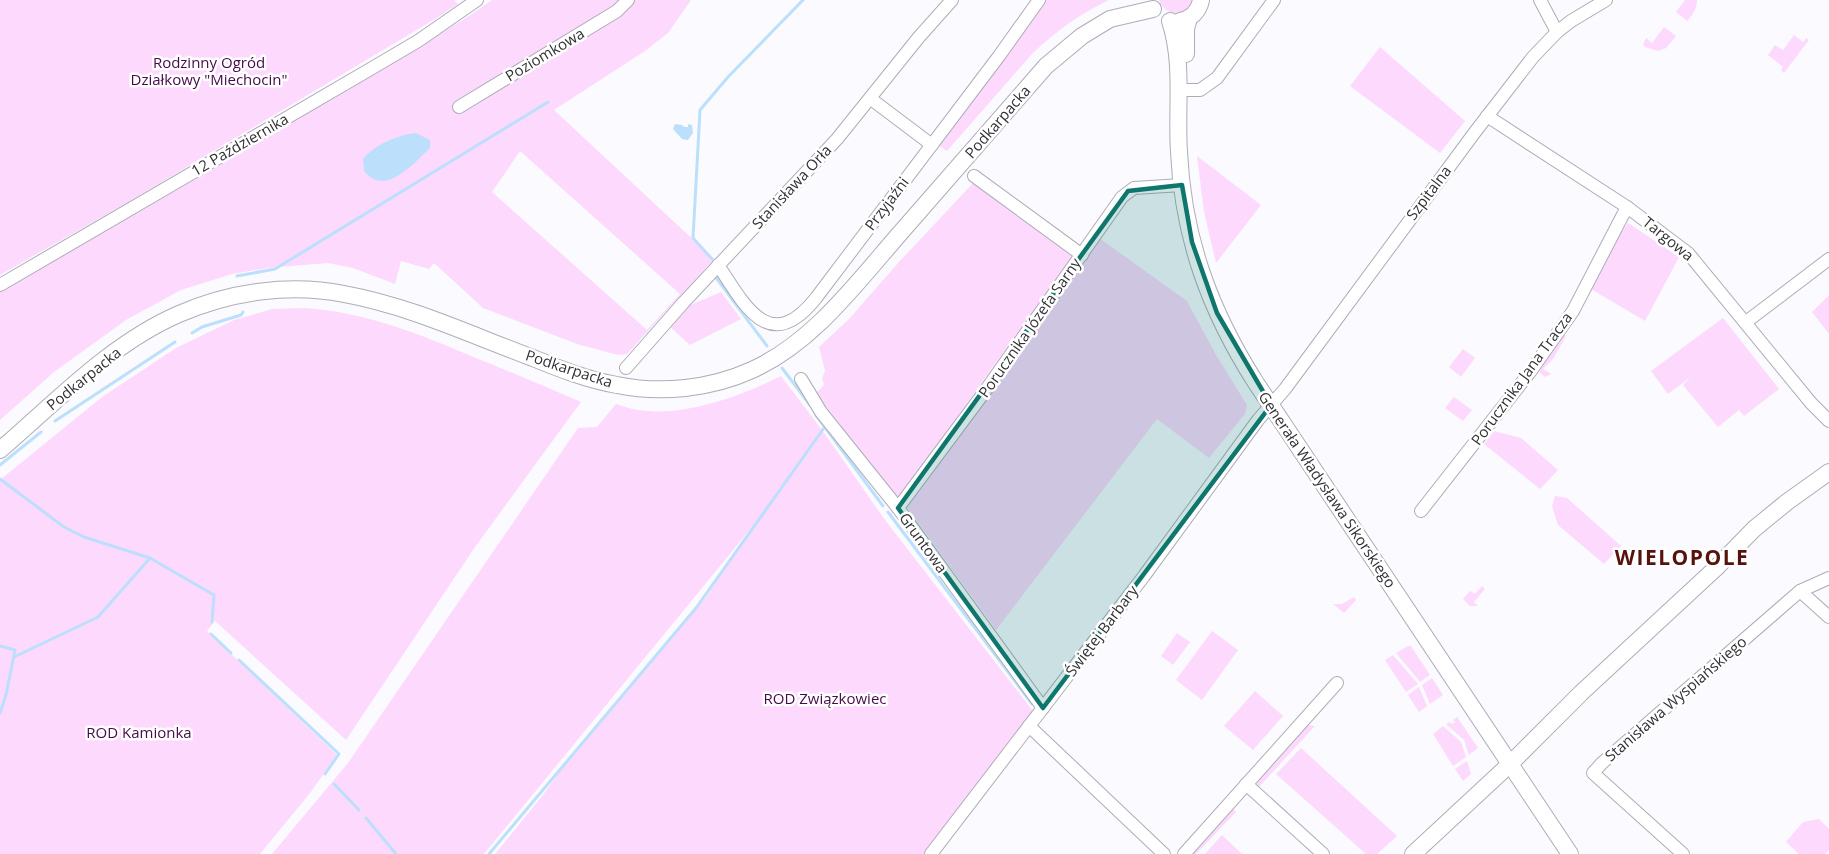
<svg xmlns="http://www.w3.org/2000/svg" width="1829" height="854" font-family="'Open Sans',sans-serif">
	<rect width="100%" height="100%" fill="#fafaff"/>
	<g fill="#fed9fe" fill-rule="evenodd">
		<path d="M 0,0 L 454,0 L 458,4 L 435,19 L 123,205 L 0,275 Z"/>
		<path d="M 492,0 L 691,0 L 668,33 L 645,51 L 554,110 L 714,259 L 627,354 L 618,355 L 577,344 L 483,308 L 434,263 L 429,269 L 401,261 L 395,284 L 353,268 L 328,263 L 267,268 L 232,274 L 181,290 L 126,320 L 54,372 L 0,420 L 0,292 L 466,18 ZM 520,151 L 680,294 L 647,330 L 492,192 Z"/>
		<path d="M 1042,0 L 1109,0 C 1080,14 1056,31 1033,53 L 947,151 L 938,145 Z"/>
		<path d="M 1159,0 L 1194,0 C 1187,17 1166,18 1159,0 Z"/>
		<path d="M 1685,0 L 1697,0 C 1697,9 1693,14 1687,21 L 1676,12 Z"/>
		<path d="M 1664,27 L 1676,36 L 1666,48 L 1658,51 L 1645,47 L 1643,44 L 1646,38 L 1652,43 Z"/>
		<path d="M 1794,35 L 1803,42 L 1806,38 L 1809,40 L 1784,73 L 1781,70 L 1783,67 L 1768,55 L 1775,45 L 1783,50 Z"/>
		<path d="M 1380,47 L 1465,121 L 1440,153 L 1350,86 Z"/>
		<path d="M 1197,156 L 1261,205 L 1216,263 L 1204,212 Z"/>
		<path d="M 974,182 L 1075,253 L 898,499 L 887,488 L 816,393 L 824,385 L 822,378 L 825,371 L 819,347 L 849,319 L 899,262 Z"/>
		<path d="M 1628,223 L 1679,257 L 1645,321 L 1591,289 L 1617,239 Z"/>
		<path d="M 1099,238 L 1187,301 L 1216,355 L 1247,405 L 1245,414 L 1209,458 L 1157,419 L 996,630 L 906,506 Z"/>
		<path d="M 721,292 L 741,319 L 690,345 L 669,326 L 686,307 Z"/>
		<path d="M 1829,295 L 1829,334 L 1812,312 Z"/>
		<path d="M 305,308 C 365,312 420,334 476,358 C 511,372 546,387 581,402 L 475,547 L 346,740 L 215,621 L 207,631 L 337,755 L 310,793 L 260,854 L 0,854 L 0,480 L 102,397 L 176,348 L 234,320 L 272,309 Z"/>
		<path d="M 1723,318 L 1779,389 L 1744,416 L 1739,410 L 1718,427 L 1683,385 L 1691,377 L 1668,394 L 1651,371 Z"/>
		<path d="M 1563,334 L 1566,336 L 1553,359 L 1543,369 L 1551,374 L 1545,377 L 1540,373 L 1540,369 Z"/>
		<path d="M 1463,349 L 1475,358 L 1461,377 L 1449,367 Z"/>
		<path d="M 781,376 L 822,430 L 885,520 L 1033,711 L 924,854 L 495,854 L 543,795 L 560,771 L 706,597 L 752,527 L 484,854 L 272,854 L 348,763 L 578,428 L 597,427 L 616,404 C 623,406 631,409 638,410 C 683,417 742,396 781,376 Z"/>
		<path d="M 1454,397 L 1472,410 L 1463,421 L 1445,408 Z"/>
		<path d="M 1494,431 L 1521,438 L 1558,470 L 1540,489 L 1484,444 Z"/>
		<path d="M 1555,496 L 1567,498 L 1621,546 L 1604,564 L 1558,525 L 1552,506 Z"/>
		<path d="M 1482,586 L 1485,589 L 1474,602 L 1478,606 L 1470,606 L 1463,599 L 1470,591 L 1475,594 Z"/>
		<path d="M 1354,597 L 1356,600 L 1344,613 L 1333,604 L 1342,604 Z"/>
		<path d="M 1212,631 L 1238,650 L 1202,700 L 1176,680 Z"/>
		<path d="M 1177,633 L 1190,642 L 1173,665 L 1161,656 Z"/>
		<path d="M 1408,646 L 1411,646 L 1430,675 L 1420,682 L 1396,653 Z"/>
		<path d="M 1393,655 L 1418,684 L 1406,692 L 1385,660 Z"/>
		<path d="M 1432,678 L 1443,695 L 1430,704 L 1422,685 Z"/>
		<path d="M 1419,687 L 1427,706 L 1419,712 L 1408,695 Z"/>
		<path d="M 1255,691 L 1283,716 L 1253,750 L 1224,726 Z"/>
		<path d="M 1457,717 L 1478,748 L 1469,755 L 1464,740 L 1446,724 L 1449,722 L 1452,724 L 1455,722 L 1453,720 Z"/>
		<path d="M 1308,725 L 1315,726 L 1257,789 L 1258,777 L 1303,728 Z"/>
		<path d="M 1443,726 L 1461,742 L 1466,757 L 1453,766 L 1433,734 Z"/>
		<path d="M 1301,748 L 1397,836 L 1377,854 L 1366,854 L 1276,774 Z"/>
		<path d="M 1467,761 L 1471,774 L 1463,781 L 1455,769 Z"/>
		<path d="M 1232,807 L 1236,812 L 1196,854 L 1190,854 Z"/>
		<path d="M 1819,819 L 1829,829 L 1829,850 L 1825,854 L 1799,854 L 1786,842 L 1803,822 Z"/>
		<path d="M 1222,835 L 1242,854 L 1205,854 Z"/>
	</g>
	<g fill="#bce0fc">
		<path d="M 675,124 L 682,125 L 684,127 L 688,127 L 688,124 L 692,125 L 693,133 L 688,140 L 682,139 L 673,129 Z"/>
		<path d="M 416,133 L 430,140 L 430,148 C 417,160 395,186 376,180 C 372,179 367,174 364,171 L 363,159 C 375,144 398,135 416,133 Z"/>
	</g>
	<g fill="none" stroke-linecap="round" stroke-linejoin="round">
		<g stroke="#bce0fc" stroke-width="3">
			<path d="M 712,259 L 693,238 L 700,110 L 728,77 L 803,0"/>
			<path d="M 714,275 L 767,346"/>
			<path d="M 237,276 L 275,269 L 548,102"/>
			<path d="M 192,333 L 202,327 L 241,315 L 243,312"/>
			<path d="M 782,368 L 810,405"/>
			<path d="M 816,415 L 883,506"/>
			<path d="M 55,421 L 175,342"/>
			<path d="M 0,465 L 41,432"/>
			<path d="M 0,479 L 64,527 L 84,537 L 150,558 L 214,595 L 212,622"/>
			<path d="M 888,512 L 1032,704"/>
			<path d="M 211,634 L 231,653"/>
			<path d="M 0,646 L 15,650 L 6,695 L 0,713"/>
			<path d="M 14,657 L 98,617 L 150,558"/>
			<path d="M 239,660 L 339,754 L 325,774"/>
			<path d="M 334,784 L 359,810"/>
			<path d="M 366,818 L 396,854"/>
			<path d="M 489,854 L 696,608 L 824,428"/>
		</g>
		<defs>
			<g id="street">
				<path d="M 1540,0 L 1557,32"/>
				<path d="M 1180,90 L 1200,90 L 1217,78 L 1274,0"/>
				<path d="M 871,99 L 932,145"/>
				<path d="M 459,107 L 617,11 L 628,0"/>
				<path d="M 1487,116 L 1627,207 L 1688,253 L 1811,403 L 1829,421"/>
				<path d="M 974,176 L 1082,255"/>
				<path d="M 718,265 C 745,306 770,356 816,298 L 999,56 L 1039,0"/>
				<path d="M 0,285 L 367,71 L 418,41 L 477,0"/>
				<path d="M 1746,322 L 1829,259"/>
				<path d="M 626,368 L 684,302 L 837,139 L 919,37 L 952,0"/>
				<path d="M 801,379 L 821,412 L 898,508 L 1043,708"/>
				<path d="M 898,508 L 983,394 L 1122,197 L 1134,188 L 1182,185"/>
				<path d="M 1421,511 L 1530,372 L 1573,311 L 1627,207"/>
				<path d="M 1800,591 L 1829,617"/>
				<path d="M 1029,726 L 1164,854"/>
				<path d="M 1246,784 L 1323,854"/>
				<path d="M 931,854 L 1144,576 L 1258,420 L 1285,389 L 1475,132 L 1533,57 L 1557,32 L 1571,21 L 1606,0"/>
				<path d="M 1184,854 L 1337,683"/>
				<path d="M 1683,854 L 1593,773 L 1602,763 L 1800,591 L 1829,578"/>
			</g>
			<g id="secondary">
				<path d="M 1170,21 C 1184,64 1176,108 1179,152 C 1183,238 1210,311 1256,383 L 1570,854"/>
				<path d="M 1180,21 C 1191,19 1199,11 1201,0"/>
				<path d="M 1186,54 L 1186,29 L 1189,18"/>
				<path d="M 0,450 C 56,402 110,344 179,314 C 230,292 289,283 344,294 C 410,306 471,335 533,358 C 560,369 588,380 617,385 C 661,394 710,389 752,370 C 814,342 858,281 902,231 C 950,176 998,121 1046,66 L 1082,36 L 1110,19 L 1153,9"/>
				<path d="M 1413,854 L 1509,765 L 1581,693 L 1716,568 L 1754,529 L 1787,502 L 1829,472"/>
			</g>
		</defs>
		<use href="#street" stroke="#adadb7" stroke-width="14"/>
		<use href="#secondary" stroke="#adadb7" stroke-width="18"/>
		<use href="#street" stroke="#fff" stroke-width="12"/>
		<use href="#secondary" stroke="#fff" stroke-width="16"/>
	</g>
	<path fill="#0f766e" fill-opacity="0.2" stroke="#0f766e" stroke-width="4.5" stroke-linejoin="round" d="M 1182,185 L 1192,242 L 1217,313 L 1271,405 L 1043,708 L 898,508 L 1128,191 Z"/>
	<g text-anchor="middle" stroke-width="5" stroke-linejoin="round" paint-order="stroke">
		<g font-size="15" fill="#323236" stroke="#fff">
			<text transform="translate(545 55) rotate(-31)" y="5">Poziomkowa</text>
			<text transform="translate(998 122) rotate(-49)" y="5">Podkarpacka</text>
			<text transform="translate(240 145) rotate(-30)" y="5">12 Października</text>
			<text transform="translate(792 187) rotate(-47)" y="5">Stanisława Orła</text>
			<text transform="translate(1429 193) rotate(-53)" y="5">Szpitalna</text>
			<text transform="translate(887 204) rotate(-53)" y="5">Przyjaźni</text>
			<text transform="translate(1668 239) rotate(39)" y="5">Targowa</text>
			<text transform="translate(1030 328) rotate(-55)" y="5">Porucznika Józefa Sarny</text>
			<text transform="translate(569 369) rotate(18)" y="5">Podkarpacka</text>
			<text transform="translate(84 379) rotate(-39)" y="5">Podkarpacka</text>
			<text transform="translate(1522 379) rotate(-54)" y="5">Porucznika Jana Tracza</text>
			<text transform="translate(1327 490) rotate(56)" y="5">Generała Władysława Sikorskiego</text>
			<text transform="translate(923 543) rotate(54)" y="5">Gruntowa</text>
			<text transform="translate(1102 631) rotate(-53)" y="5">Świętej Barbary</text>
			<text transform="translate(1676 699) rotate(-41)" y="5">Stanisława Wyspiańskiego</text>
		</g>
		<g font-size="15" fill="#470b4b" stroke="#fff">
			<text x="209" y="68">Rodzinny Ogród<tspan x="209" dy="17">Działkowy "Miechocin"</tspan></text>
			<text x="825" y="704">ROD Związkowiec</text>
			<text x="139" y="738">ROD Kamionka</text>
		</g>
		<g font-size="21" font-weight="bold" letter-spacing="1.5" fill="#56120d" stroke="#fff">
			<text x="1682" y="565">WIELOPOLE</text>
		</g>
	</g>
</svg>
